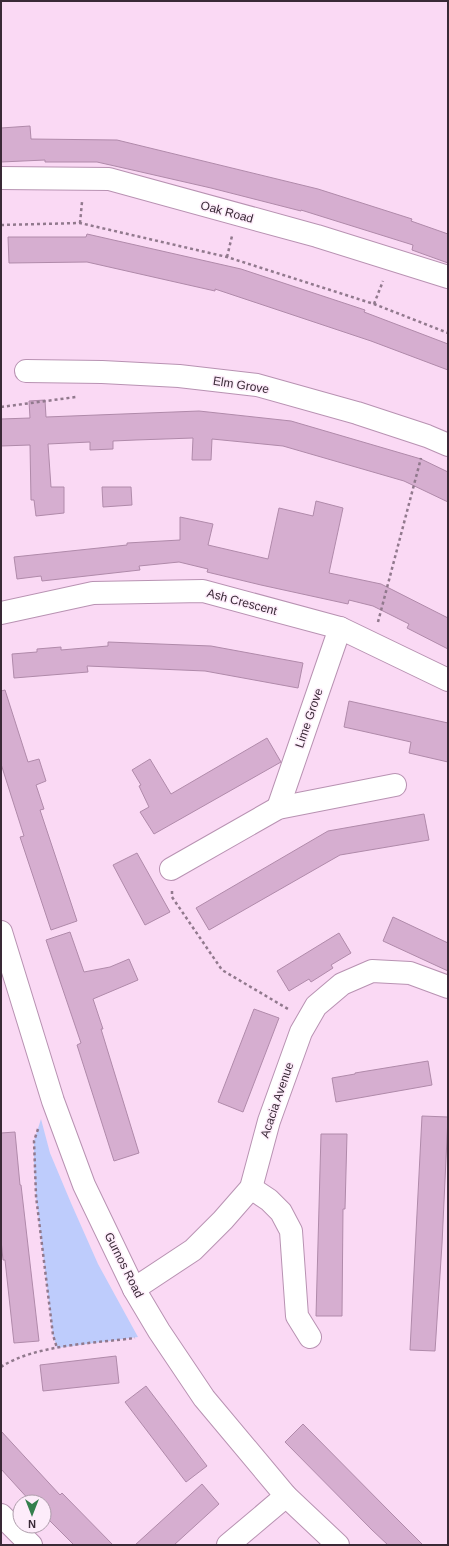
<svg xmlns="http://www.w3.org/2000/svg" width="449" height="1546" font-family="Arial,sans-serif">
	<rect width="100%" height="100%" fill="#fad9f4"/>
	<path fill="#beccfc" d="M 41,1119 L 50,1153 L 71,1203 L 98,1264 L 138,1337 L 57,1348 L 53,1335 L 36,1196 L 34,1163 L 34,1141 Z"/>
	<g fill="#d6aed0" stroke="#b08aaa">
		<path d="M 30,126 L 31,139 L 117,140 L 318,189 L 412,219 L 411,221 L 448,234 L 448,263 L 412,250 L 413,245 L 301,210 L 301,211 L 211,188 L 128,169 L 97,162 L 45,162 L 45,160 L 1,162 L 1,128 Z"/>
		<path d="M 87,234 L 241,269 L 365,310 L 364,312 L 448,344 L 448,370 L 371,341 L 215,289 L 215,291 L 87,262 L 9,263 L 8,237 L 86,237 Z"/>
		<path d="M 45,400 L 46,417 L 199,411 L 291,421 L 421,459 L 448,472 L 448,502 L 404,481 L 283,446 L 212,439 L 211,460 L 192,460 L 193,438 L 136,440 L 113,441 L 113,449 L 90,450 L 90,442 L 48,444 L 51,487 L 64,487 L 64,513 L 36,516 L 34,500 L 31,500 L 30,445 L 1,446 L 1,419 L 30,418 L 29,401 Z"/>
		<path d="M 102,487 L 131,487 L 132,505 L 103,507 Z"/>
		<path d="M 316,501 L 343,508 L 329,573 L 381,584 L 448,618 L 448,649 L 407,628 L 409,624 L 373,606 L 349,600 L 348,604 L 261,585 L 207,572 L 208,569 L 179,562 L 139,566 L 140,570 L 42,581 L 41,576 L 17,579 L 14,557 L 127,545 L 127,543 L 180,540 L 180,517 L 213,524 L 208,545 L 268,559 L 279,508 L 313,516 Z"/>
		<path d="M 108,642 L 211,646 L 303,663 L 298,688 L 205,671 L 87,666 L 88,672 L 14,678 L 12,654 L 37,652 L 37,649 L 61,647 L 61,650 L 108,646 Z"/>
		<path d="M 5,690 L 28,762 L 39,759 L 46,781 L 36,785 L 44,809 L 40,810 L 77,921 L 51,930 L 20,837 L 24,836 L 1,764 L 1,691 Z"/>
		<path d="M 349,701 L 448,723 L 448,762 L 409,753 L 411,742 L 344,727 Z"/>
		<path d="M 267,738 L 281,762 L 154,834 L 140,812 L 149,807 L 139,786 L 141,785 L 132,770 L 150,759 L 171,794 Z"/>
		<path d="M 424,814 L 429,840 L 340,855 L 209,930 L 196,908 L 328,831 Z"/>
		<path d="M 137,853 L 170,912 L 145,925 L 113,865 Z"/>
		<path d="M 393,917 L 448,943 L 448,971 L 383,941 Z"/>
		<path d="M 70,932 L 84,972 L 110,967 L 129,959 L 138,980 L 93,999 L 103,1029 L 101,1029 L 139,1153 L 114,1161 L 77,1045 L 81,1043 L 46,940 Z"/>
		<path d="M 339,933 L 351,953 L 331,965 L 333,968 L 311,982 L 309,979 L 289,991 L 277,971 Z"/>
		<path d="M 254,1009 L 279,1018 L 243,1112 L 218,1102 Z"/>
		<path d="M 428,1061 L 432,1085 L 336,1102 L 332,1078 L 355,1074 L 355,1073 Z"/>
		<path d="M 422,1116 L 448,1117 L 442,1244 L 435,1351 L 410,1350 Z"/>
		<path d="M 15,1132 L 20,1185 L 21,1185 L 39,1341 L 14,1343 L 5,1260 L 3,1260 L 1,1240 L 1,1133 Z"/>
		<path d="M 321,1134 L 347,1134 L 345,1209 L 343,1209 L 342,1316 L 316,1316 Z"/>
		<path d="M 116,1356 L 119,1383 L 43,1391 L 40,1365 Z"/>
		<path d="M 146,1386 L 207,1466 L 186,1482 L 125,1402 Z"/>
		<path d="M 303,1424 L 390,1512 L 423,1545 L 388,1545 L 372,1530 L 285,1442 Z"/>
		<path d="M 1,1431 L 60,1495 L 62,1493 L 113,1545 L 74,1545 L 44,1515 L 44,1502 L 31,1502 L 1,1469 Z"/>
		<path d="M 202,1484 L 219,1504 L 174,1545 L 135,1545 Z"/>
	</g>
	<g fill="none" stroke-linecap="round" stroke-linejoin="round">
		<defs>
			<g id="minor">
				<path d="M 1,178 L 109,179 L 317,236 L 448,277"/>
				<path d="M 26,371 L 102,372 L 179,376 L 257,385 L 357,413 L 427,436 L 448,445"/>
				<path d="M 1,613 L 93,593 L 203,591 L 340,628 L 448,680"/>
				<path d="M 278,808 L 340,628"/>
				<path d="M 171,869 L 278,808 L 395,785"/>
				<path d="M 1,932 L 53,1101 L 84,1185 L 134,1289 L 159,1331 L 204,1398 L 286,1496 L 338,1545"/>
				<path d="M 251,1188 L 269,1200 L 281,1212 L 291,1231 L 297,1316 L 310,1337"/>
				<path d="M 134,1289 L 193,1250 L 223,1220 L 251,1188 L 269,1121 L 301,1032 L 316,1006 L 342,984 L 372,971 L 410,973 L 448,987"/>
				<path d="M 1,1515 L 31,1545"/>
				<path d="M 228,1545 L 286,1496"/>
			</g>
		</defs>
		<use href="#minor" stroke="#b892b2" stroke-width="24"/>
		<g stroke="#91798d" stroke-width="2.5" stroke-dasharray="3 3" stroke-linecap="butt">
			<path d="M 80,223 L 82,202"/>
			<path d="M 1,225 L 80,223 L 227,257 L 374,304 L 448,333"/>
			<path d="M 227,257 L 232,236"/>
			<path d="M 374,304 L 383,281"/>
			<path d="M 1,407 L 76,397"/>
			<path d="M 378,622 L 421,458"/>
			<path d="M 172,891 L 172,897 L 222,970 L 288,1009"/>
			<path d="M 38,1129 L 34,1141 L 36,1196 L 53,1335 L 57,1348"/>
			<path d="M 1,1367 C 34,1345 96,1343 135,1338"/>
		</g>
		<use href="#minor" stroke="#fff" stroke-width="22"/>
	</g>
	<g text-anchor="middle" stroke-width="3" stroke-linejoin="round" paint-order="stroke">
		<g font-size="12" fill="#392936" stroke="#fdecfa">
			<text transform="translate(227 212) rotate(15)" y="4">Oak Road</text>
			<text transform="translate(241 385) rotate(9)" y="4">Elm Grove</text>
			<text transform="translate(242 602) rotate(15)" y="4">Ash Crescent</text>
			<text transform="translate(309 718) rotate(-71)" y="4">Lime Grove</text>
			<text transform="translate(277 1100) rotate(-71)" y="4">Acacia Avenue</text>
			<text transform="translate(124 1265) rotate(63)" y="4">Gurnos Road</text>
		</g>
	</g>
	<rect width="449" height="1546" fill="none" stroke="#392936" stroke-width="4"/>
	<g transform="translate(32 1514) rotate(180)"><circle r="19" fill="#fdecfa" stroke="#af9eac"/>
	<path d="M0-3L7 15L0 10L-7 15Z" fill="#347f4d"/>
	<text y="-6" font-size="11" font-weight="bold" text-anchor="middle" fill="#392936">N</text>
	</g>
</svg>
